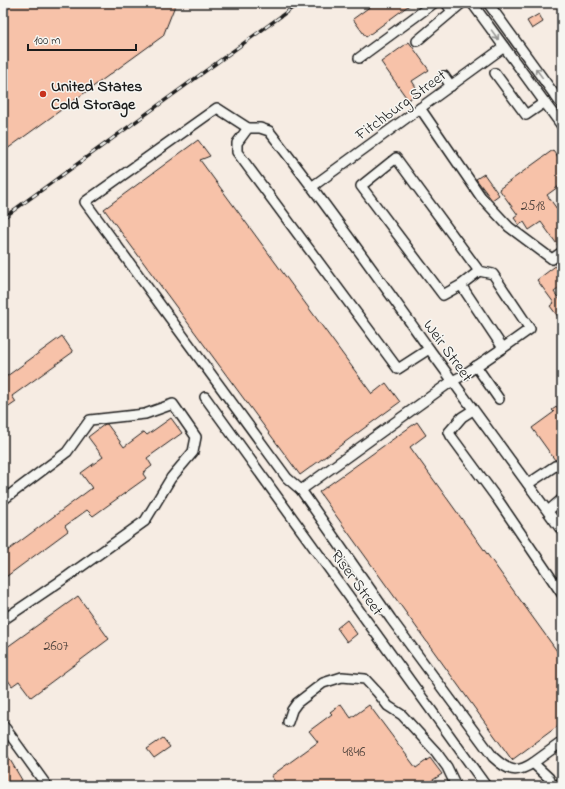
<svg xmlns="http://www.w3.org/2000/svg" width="565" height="789" font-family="'Indie Flower',sans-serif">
	<rect width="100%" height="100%" fill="#f6ece3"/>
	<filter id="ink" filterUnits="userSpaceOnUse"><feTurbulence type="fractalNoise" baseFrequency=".025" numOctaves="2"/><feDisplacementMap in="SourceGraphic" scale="8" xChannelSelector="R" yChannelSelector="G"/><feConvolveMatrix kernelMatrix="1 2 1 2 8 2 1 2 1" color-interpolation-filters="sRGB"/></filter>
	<g filter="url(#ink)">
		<g fill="#f7c2a9" stroke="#1c1c1c">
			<path d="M 3,3 L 176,3 L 163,36 L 3,152 Z"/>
			<path d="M 375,3 L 412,3 L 366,37 L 353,19 Z"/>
			<path d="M 539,14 L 543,22 L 532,29 L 527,21 Z"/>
			<path d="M 409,42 L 429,70 L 412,81 L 419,92 L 408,100 L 381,62 Z"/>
			<path d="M 198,140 L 210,156 L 200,160 L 372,394 L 386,383 L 400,402 L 300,475 L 104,209 Z"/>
			<path d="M 553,150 L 562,162 L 562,184 L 547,195 L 562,216 L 562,246 L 559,247 L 541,222 L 529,230 L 524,222 L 519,225 L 514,218 L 518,215 L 499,189 Z"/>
			<path d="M 484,174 L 499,195 L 492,200 L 476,179 Z"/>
			<path d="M 562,261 L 562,286 L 554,292 L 562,303 L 562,322 L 550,306 L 554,303 L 537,280 Z"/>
			<path d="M 62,336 L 73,352 L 12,396 L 16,402 L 3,411 L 3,379 Z"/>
			<path d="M 562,403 L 562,456 L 555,460 L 532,428 L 554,412 L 552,410 Z"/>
			<path d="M 171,418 L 182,433 L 147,458 L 152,466 L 144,472 L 143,474 L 146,478 L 93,516 L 87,510 L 65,526 L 68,531 L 3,579 L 3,554 L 92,488 L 81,473 L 103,457 L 88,437 L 105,424 L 107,424 L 124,447 L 144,432 L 147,435 Z"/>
			<path d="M 417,422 L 426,435 L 410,447 L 562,658 L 562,723 L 512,760 L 319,492 Z"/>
			<path d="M 78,596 L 109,639 L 31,697 L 19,681 L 12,686 L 3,673 L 3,650 Z"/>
			<path d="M 347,620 L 357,634 L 347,642 L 337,628 Z"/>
			<path d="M 341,704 L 351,718 L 369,705 L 416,768 L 430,758 L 442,774 L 424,786 L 278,786 L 271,776 L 318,742 L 309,731 L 332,714 L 330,712 Z"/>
			<path d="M 163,738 L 170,747 L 154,758 L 147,749 Z"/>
			<path d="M 3,748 L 22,780 L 13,786 L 3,786 Z"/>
		</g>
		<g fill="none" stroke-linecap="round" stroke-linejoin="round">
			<defs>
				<g id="minor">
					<path d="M 446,3 L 452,11"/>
					<path d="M 472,3 L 562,126"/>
					<path d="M 488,3 L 562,105"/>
					<path d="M 417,41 L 462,3"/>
					<path d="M 359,58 L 434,3"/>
					<path d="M 495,73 L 526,115 L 545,102"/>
					<path d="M 444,76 L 451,86"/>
					<path d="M 420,108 L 481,197 L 509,227 L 552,259 L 562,252"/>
					<path d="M 248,128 L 237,143 L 237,152 L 398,369 L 429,349"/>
					<path d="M 313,186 L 504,47"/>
					<path d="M 479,271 L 493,274 L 530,329 L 503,348"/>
					<path d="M 461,285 L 479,271 L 396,158 L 361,186 L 443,295 L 461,285 L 503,348 L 462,376 L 452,381 L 301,490 L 287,478 L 85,202 L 217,108 L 248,128 L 260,128 L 269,131 C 325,202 377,276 430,350 C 474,411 518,470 562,531"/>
					<path d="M 476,366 L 499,399"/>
					<path d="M 205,397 L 486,786"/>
					<path d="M 473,410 L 462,417 L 449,432 L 451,436 L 498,500 L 562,594"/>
					<path d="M 528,484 L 555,466 L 562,465"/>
					<path d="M 301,490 L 391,619 L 493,757 C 508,771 516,774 533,763"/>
					<path d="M 3,500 L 67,452 L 90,420 L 145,414 L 173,404 L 196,437 L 193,452 L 171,478 L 145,521 L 68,576 L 3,620"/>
					<path d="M 548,511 L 562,499"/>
					<path d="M 288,722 L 292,710 L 297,703 L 323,683 L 342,677 L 365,679 L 378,693 L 388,706 L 402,715 L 436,752 L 447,767 L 456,786"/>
					<path d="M 3,725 L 47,786"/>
					<path d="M 552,786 L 549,778 L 533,763 L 562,742"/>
				</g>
				<path id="major" d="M 557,786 L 562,784"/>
			</defs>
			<use href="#minor" stroke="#1c1c1c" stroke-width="12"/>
			<use href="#major" stroke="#1c1c1c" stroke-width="14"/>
			<use href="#minor" stroke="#f6f6f2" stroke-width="9"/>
			<use href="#major" stroke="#f8e281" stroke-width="11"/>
			<defs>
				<path id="rail" d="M 3,218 L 299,3"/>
			</defs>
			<use href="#rail" stroke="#1c1c1c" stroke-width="3.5"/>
			<use href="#rail" stroke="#f6f6f2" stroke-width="2" stroke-dasharray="6" stroke-linecap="butt"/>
		</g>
		<defs><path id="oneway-shaft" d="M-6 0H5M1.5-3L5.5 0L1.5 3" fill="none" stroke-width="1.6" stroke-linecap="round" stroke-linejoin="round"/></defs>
		<g stroke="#949492">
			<use href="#oneway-shaft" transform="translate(495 35) rotate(54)"/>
			<use href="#oneway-shaft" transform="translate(539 73) rotate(-126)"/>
		</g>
	</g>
	<circle fill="#c8321e" stroke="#f6f6f2" stroke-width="1.5" cx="43" cy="94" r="4"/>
	<g text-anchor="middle" stroke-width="3" stroke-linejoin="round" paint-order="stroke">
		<g font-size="14" fill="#53463f">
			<text x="533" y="210">2518</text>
			<text x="56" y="650">2607</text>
			<text x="354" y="756">4846</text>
		</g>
		<g font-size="16" font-weight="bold" fill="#1c1c1c" stroke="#f6f6f2" text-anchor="start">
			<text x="51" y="91">United States<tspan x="51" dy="18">Cold Storage</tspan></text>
		</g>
		<g font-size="16" fill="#1c1c1c" stroke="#f6f6f2">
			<text transform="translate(400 104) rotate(-36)" y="6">Fitchburg Street</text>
			<text transform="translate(449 350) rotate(54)" y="6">Weir Street</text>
			<text transform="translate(358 582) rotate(54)" y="6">Riser Street</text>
		</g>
	</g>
	<rect width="565" height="789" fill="none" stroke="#f6f6f2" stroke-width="16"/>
	<rect x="8" y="8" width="549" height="773" fill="none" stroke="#1c1c1c" stroke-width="1.5" filter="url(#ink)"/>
	<path d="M28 44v6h108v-6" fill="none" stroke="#1c1c1c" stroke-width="2"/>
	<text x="34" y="44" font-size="12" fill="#1c1c1c" stroke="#f6f6f2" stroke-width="3" paint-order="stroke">100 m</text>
</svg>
